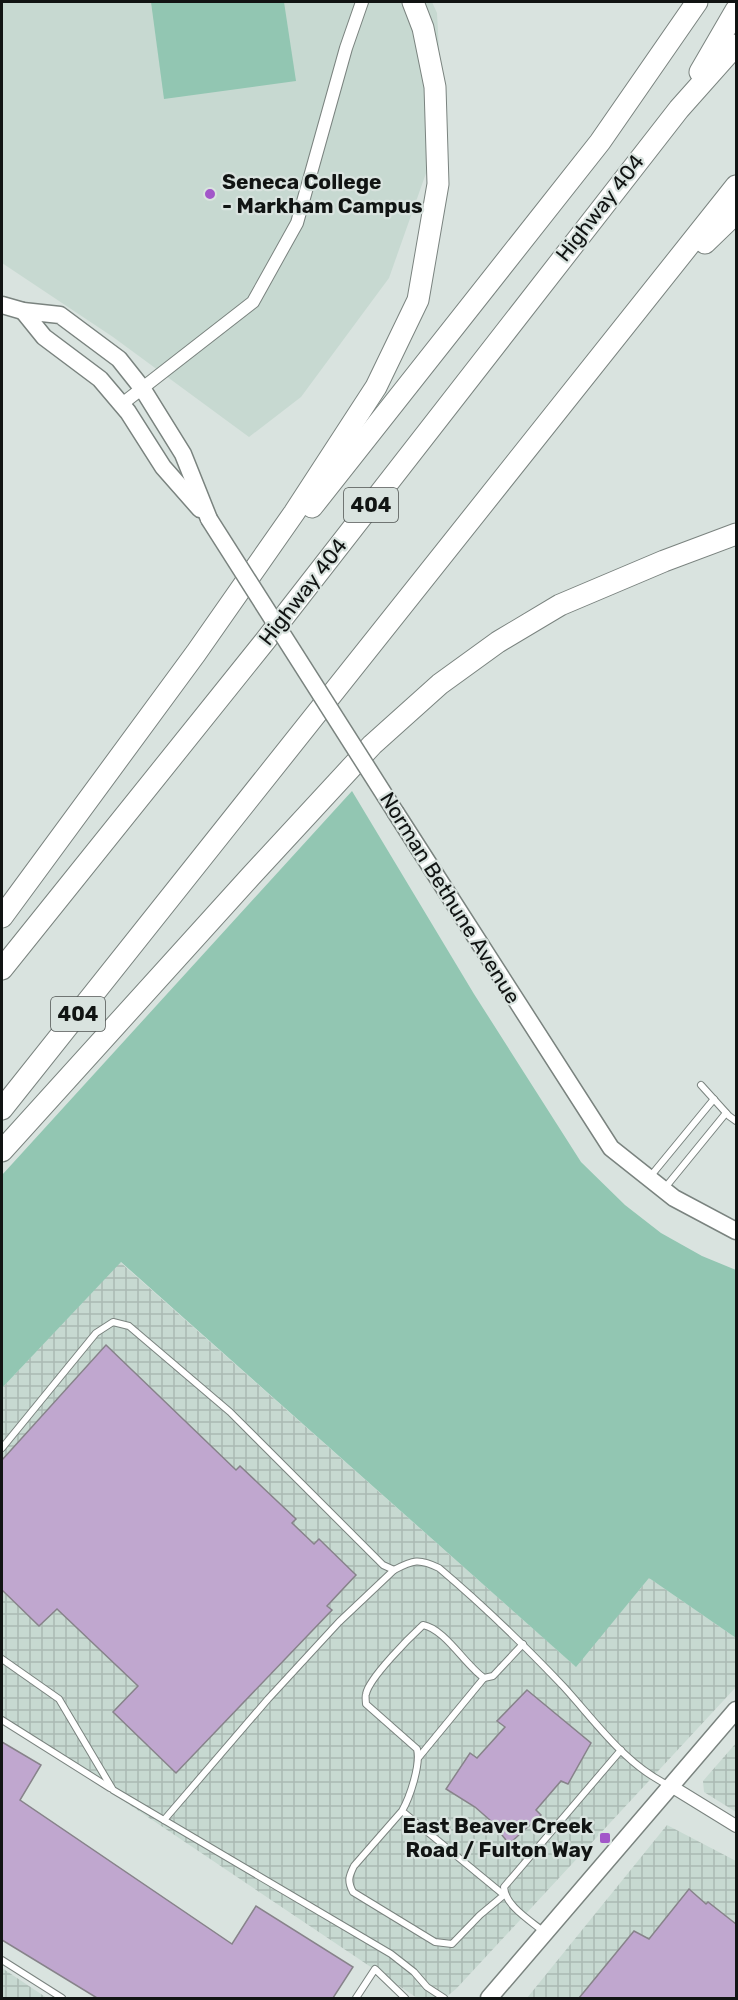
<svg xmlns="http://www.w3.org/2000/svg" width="738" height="2000" font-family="Rubik,sans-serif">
	<defs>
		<pattern id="industrial-grid" width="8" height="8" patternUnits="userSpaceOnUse" patternTransform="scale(1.5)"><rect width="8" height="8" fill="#c7d9d1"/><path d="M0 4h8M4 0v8" fill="none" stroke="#aab9b3"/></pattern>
	</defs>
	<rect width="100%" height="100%" fill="#d9e3df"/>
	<path fill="#c7d9d1" d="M 2,2 L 432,2 L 437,13 L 443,125 L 389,278 L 301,397 L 249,437 L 113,337 L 2,263 Z"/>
	<g fill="url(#industrial-grid)">
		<path d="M 120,1262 L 575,1666 L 649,1578 L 736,1638 L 736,1687 L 456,1989 L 445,1998 L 417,1998 L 2,1719 L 2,1388 Z"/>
		<path d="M 736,1743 L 736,1812 L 704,1792 L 703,1781 Z"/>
		<path d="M 667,1825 L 736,1861 L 736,1998 L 527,1998 Z"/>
		<path d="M 2,1968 L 47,1998 L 2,1998 Z"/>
	</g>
	<g fill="#92c6b2">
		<path d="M 151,2 L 284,2 L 296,81 L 164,99 Z"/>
		<path d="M 352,791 L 474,994 L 581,1162 L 625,1205 L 661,1233 L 702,1256 L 736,1270 L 736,1638 L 649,1578 L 576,1667 L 121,1262 L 2,1388 L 2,1175 Z"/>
	</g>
	<g fill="#c0a7cf" stroke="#87838a" stroke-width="1.5">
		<path d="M 106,1345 L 236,1470 L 240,1466 L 296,1519 L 292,1523 L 314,1544 L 319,1539 L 356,1575 L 327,1606 L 332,1610 L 176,1773 L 113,1712 L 138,1686 L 57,1609 L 39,1626 L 2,1590 L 2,1460 Z"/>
		<path d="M 527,1690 L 591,1743 L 568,1784 L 561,1781 L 536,1810 L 541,1815 L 509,1844 L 491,1821 L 475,1807 L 446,1789 L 470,1753 L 477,1758 L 505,1727 L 497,1721 Z"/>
		<path d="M 2,1742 L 41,1765 L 20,1800 L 232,1944 L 256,1906 L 353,1967 L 333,1998 L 97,1998 L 2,1940 Z"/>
		<path d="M 689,1889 L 706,1904 L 708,1902 L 736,1924 L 736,1998 L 579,1998 L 634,1931 L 649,1939 Z"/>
	</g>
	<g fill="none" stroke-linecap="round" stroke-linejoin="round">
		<defs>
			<g id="lane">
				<path d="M 701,1085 L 729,1116 L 736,1121"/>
				<path d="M 649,1178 L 714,1099"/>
				<path d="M 664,1189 L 726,1113"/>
				<path d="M 2,1448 L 96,1333 L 113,1322 L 129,1326 L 230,1412 L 383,1565 L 394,1570 C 413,1560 419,1558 439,1568 C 483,1605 523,1644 563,1686 C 596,1722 625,1765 670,1786"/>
				<path d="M 2,1659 L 59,1699 L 113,1790 L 391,1954 L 414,1972 L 427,1987 L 444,1998"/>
				<path d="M 2,1720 L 110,1788"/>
				<path d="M 419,1757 L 484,1678"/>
				<path d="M 402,1811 L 504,1895 L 480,1915 L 452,1944 L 435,1942 L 353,1892 C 347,1881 349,1876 354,1866 L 402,1811 C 410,1797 421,1764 417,1749 L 366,1704 C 366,1703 365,1695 366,1694 C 369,1678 410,1637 423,1625 C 445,1629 465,1665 484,1678 L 493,1676 L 523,1644"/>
				<path d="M 164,1820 L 268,1699 L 339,1622 L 394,1570"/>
				<path d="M 544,1932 C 531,1921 505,1906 504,1887 L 621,1750"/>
				<path d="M 2,1960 L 62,1998"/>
				<path d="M 356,1998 L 375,1969 L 405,1998"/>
			</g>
			<g id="street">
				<path d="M 122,404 L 253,302 L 297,223 L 346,48 L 362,2"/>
				<path d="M 671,1786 L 736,1826"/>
			</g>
			<g id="secondary">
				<path d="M 2,305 L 23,311 L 60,315 L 119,359 L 142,388 L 183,454 L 209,519"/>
				<path d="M 23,311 L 44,337 L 100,379 L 128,412 L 163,467 L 200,509"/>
				<path d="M 396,813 L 611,1148 L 674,1198 L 736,1231"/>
				<path d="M 489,1998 L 736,1710"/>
			</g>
			<g id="highway">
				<path d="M 700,72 L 736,10"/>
				<path d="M 705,243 L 736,213"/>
				<path d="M 312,507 L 600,142 L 697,2"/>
				<path d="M 2,917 L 196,653 L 294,513 L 376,387 L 418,300 L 438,184 L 435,87 L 423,28 L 413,2"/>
				<path d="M 2,969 L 265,641 L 679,109 L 736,45"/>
				<path d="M 2,1109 L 736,186"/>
				<path d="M 2,1151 L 250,877 L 372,745 L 440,684 L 498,642 L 560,605 L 664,561 L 736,534"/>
			</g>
		</defs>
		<use href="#lane" stroke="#7a837f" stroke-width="8"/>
		<use href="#street" stroke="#7a837f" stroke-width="14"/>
		<use href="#secondary" stroke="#7a837f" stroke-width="19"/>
		<use href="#highway" stroke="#7a837f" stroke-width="23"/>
		<use href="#lane" stroke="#fff" stroke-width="6"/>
		<use href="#street" stroke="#fff" stroke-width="12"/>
		<use href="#secondary" stroke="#fff" stroke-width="16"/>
		<use href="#highway" stroke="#fff" stroke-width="21"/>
		<defs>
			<path id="secondary-bridge" d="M 209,519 L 396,813"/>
		</defs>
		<use href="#secondary-bridge" stroke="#7a837f" stroke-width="19" stroke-linecap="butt"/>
		<use href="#secondary-bridge" stroke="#fff" stroke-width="16"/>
	</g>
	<g fill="#a256c9" stroke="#d9e3df" stroke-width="2">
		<circle cx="210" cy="194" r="6"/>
		<rect x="599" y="1832" width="12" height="12" rx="3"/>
	</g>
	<g text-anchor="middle" stroke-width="4.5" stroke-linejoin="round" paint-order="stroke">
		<g fill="#d9e3df" stroke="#4d5250" stroke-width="1.5">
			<rect x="344" y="488" width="54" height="34" rx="4.5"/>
			<rect x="51" y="997" width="54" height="34" rx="4.5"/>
		</g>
		<g font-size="20" font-weight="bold" fill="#111413">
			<text x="371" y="512">404</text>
			<text x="78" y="1021">404</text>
		</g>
		<g font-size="21" font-weight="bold" fill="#111413" stroke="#d9e3df" text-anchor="start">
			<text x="222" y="189">Seneca College<tspan x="222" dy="24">- Markham Campus</tspan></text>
			<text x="593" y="1833" text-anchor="end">East Beaver Creek<tspan x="593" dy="24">Road / Fulton Way</tspan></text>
		</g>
		<g font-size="21" fill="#111413" stroke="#d9e3df">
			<text transform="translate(600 208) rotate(-52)" y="7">Highway 404</text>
			<text transform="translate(303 592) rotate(-52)" y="7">Highway 404</text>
			<text transform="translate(450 898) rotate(58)" y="7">Norman Bethune Avenue</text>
		</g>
	</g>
	<rect width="738" height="2000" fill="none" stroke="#111413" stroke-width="6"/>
</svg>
